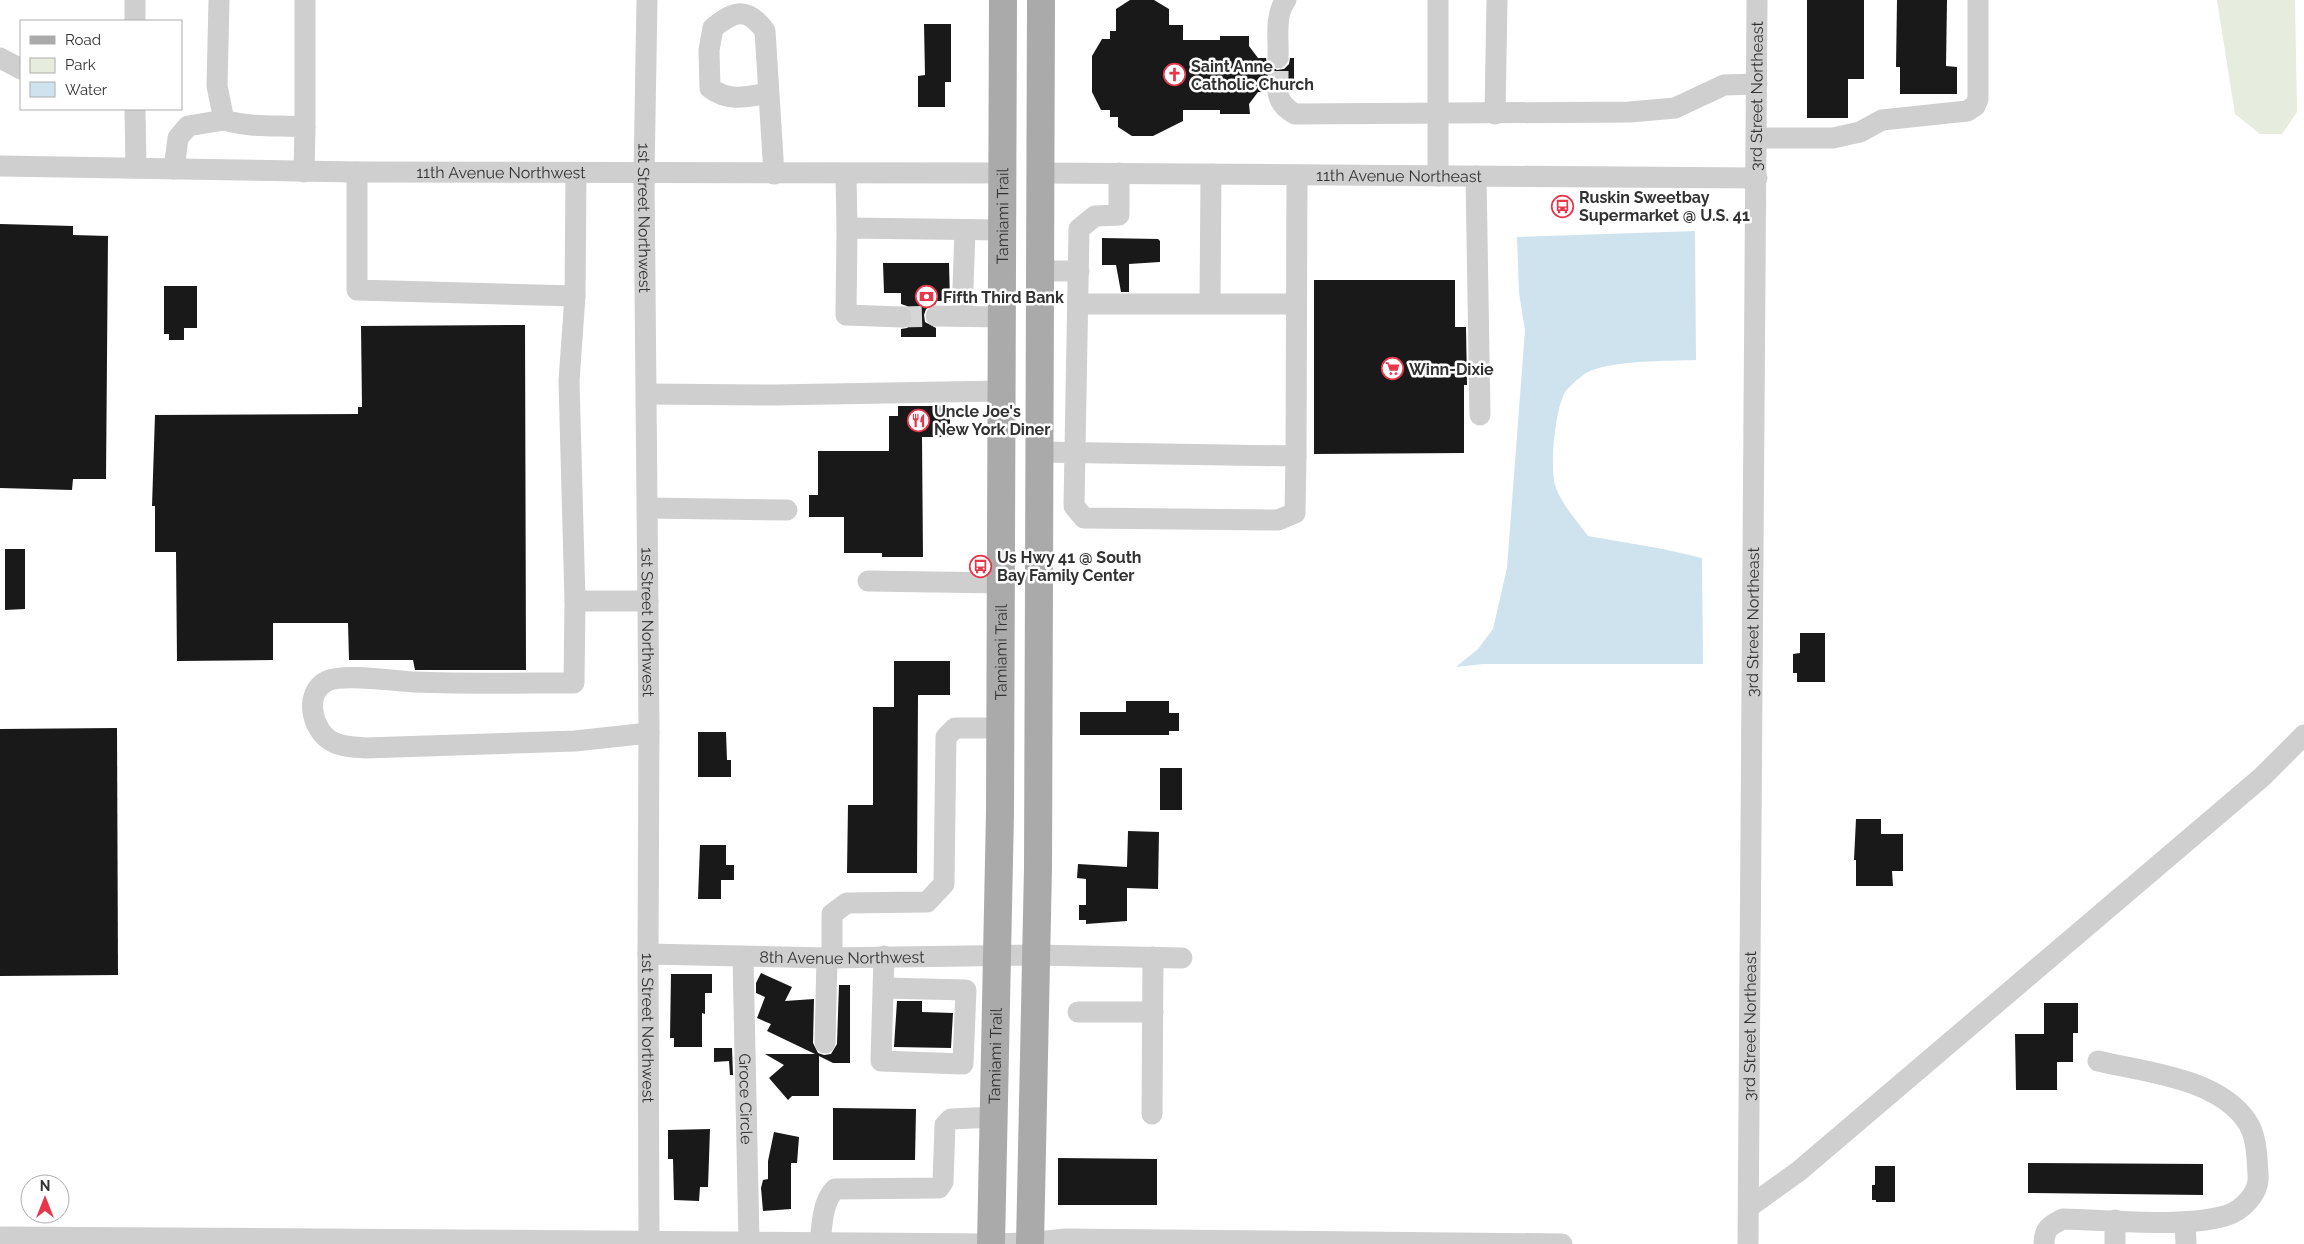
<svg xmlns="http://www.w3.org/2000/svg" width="2304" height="1244" font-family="Raleway,sans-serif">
	<rect width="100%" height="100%" fill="#fff"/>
	<path fill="#e6ecde" d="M 2217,0 L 2295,0 L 2297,112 L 2282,134 L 2260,134 L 2235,114 Z"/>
	<path fill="#cee3ee" d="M 1695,231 L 1696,360 C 1669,361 1609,360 1586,373 C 1580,377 1567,388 1564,394 C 1555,413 1549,469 1556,488 C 1563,506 1577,521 1588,536 L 1663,549 L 1702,558 L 1703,664 L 1483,664 L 1456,667 L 1478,649 L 1493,629 L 1507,568 L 1525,330 L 1519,293 L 1517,237 Z"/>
	<g fill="#191919">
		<path d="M 1130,0 L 1154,0 L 1169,9 L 1169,25 L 1183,25 L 1183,40 L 1220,40 L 1220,36 L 1249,36 L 1249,46 L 1258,58 L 1266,58 L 1267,64 L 1277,70 L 1284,69 L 1289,64 L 1290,58 L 1294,58 L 1294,92 L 1291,92 L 1288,84 L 1283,81 L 1275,80 L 1270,83 L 1266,92 L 1258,92 L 1249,104 L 1250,114 L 1220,114 L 1220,110 L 1183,110 L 1183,121 L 1153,136 L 1132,136 L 1118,127 L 1118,117 L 1110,117 L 1110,110 L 1101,110 L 1092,92 L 1092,56 L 1102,39 L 1110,39 L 1110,31 L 1116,31 L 1116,9 Z"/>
		<path d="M 1807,0 L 1864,0 L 1864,79 L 1848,79 L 1848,118 L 1807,118 Z"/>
		<path d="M 1897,0 L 1947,0 L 1946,66 L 1957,67 L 1957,94 L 1900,94 L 1900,67 L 1896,67 Z"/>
		<path d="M 924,24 L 951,24 L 951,82 L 945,82 L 945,107 L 918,107 L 918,76 L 925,75 Z"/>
		<path d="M 0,224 L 73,226 L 73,235 L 108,236 L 106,479 L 73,479 L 72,490 L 0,488 Z"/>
		<path d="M 1102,238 L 1158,239 L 1160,241 L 1160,262 L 1129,264 L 1129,292 L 1121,292 L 1116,265 L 1102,265 Z"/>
		<path d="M 883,263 L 949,263 L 950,301 L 936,301 L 936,304 L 926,309 L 924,315 L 925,322 L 936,328 L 936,337 L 901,337 L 901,329 L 907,328 L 912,323 L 912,312 L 907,306 L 901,304 L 901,293 L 884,293 Z"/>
		<path d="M 1314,280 L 1455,280 L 1455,327 L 1466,327 L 1467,385 L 1464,385 L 1464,453 L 1314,454 Z"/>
		<path d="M 164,286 L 197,286 L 197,328 L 184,328 L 184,340 L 169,340 L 169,334 L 164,334 Z"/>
		<path d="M 525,325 L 526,670 L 415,670 L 413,660 L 349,660 L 348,623 L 273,623 L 273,660 L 177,661 L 176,552 L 155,552 L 155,506 L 152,506 L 155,415 L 358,414 L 358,407 L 362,407 L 361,326 Z"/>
		<path d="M 898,406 L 950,406 L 950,437 L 922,437 L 923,557 L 882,557 L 882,553 L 844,553 L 844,517 L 809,517 L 809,495 L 818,495 L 818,451 L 889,451 L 889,416 L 898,416 Z"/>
		<path d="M 5,549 L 25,549 L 25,609 L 5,610 Z"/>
		<path d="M 1800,633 L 1825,633 L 1825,682 L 1797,682 L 1797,673 L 1793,673 L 1793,654 L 1800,653 Z"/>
		<path d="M 894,661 L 950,661 L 950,695 L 918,695 L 917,873 L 847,873 L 848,805 L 873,805 L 873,707 L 894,707 Z"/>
		<path d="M 1126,701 L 1169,701 L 1169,713 L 1179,713 L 1179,731 L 1169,731 L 1169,735 L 1080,735 L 1080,712 L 1126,712 Z"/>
		<path d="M 117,728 L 118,975 L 0,976 L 0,729 Z"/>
		<path d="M 698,732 L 726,732 L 727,760 L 731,760 L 731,777 L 698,777 Z"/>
		<rect x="1160" y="768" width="22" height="42"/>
		<path d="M 1856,819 L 1881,819 L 1881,834 L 1903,834 L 1903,871 L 1892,871 L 1893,886 L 1856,886 L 1856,860 L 1854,860 Z"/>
		<path d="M 1128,831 L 1159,832 L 1158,889 L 1127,888 L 1127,921 L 1086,924 L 1086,920 L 1079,920 L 1079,905 L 1086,905 L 1086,879 L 1077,878 L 1078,864 L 1127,867 Z"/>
		<path d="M 700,845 L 726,845 L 726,865 L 734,865 L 734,880 L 721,880 L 721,899 L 698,899 Z"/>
		<path d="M 761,973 L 792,987 L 785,1001 L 814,999 L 813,1043 L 818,1053 L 824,1055 L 831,1054 L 837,1044 L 839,985 L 850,985 L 850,1063 L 833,1063 L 819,1056 L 819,1096 L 792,1096 L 788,1100 L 769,1078 L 784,1065 L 765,1054 L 815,1054 L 767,1031 L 771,1024 L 757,1018 L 765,997 L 756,993 L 756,983 Z"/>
		<path d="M 671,974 L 712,974 L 712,993 L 705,993 L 705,1014 L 702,1013 L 702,1047 L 674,1047 L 674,1038 L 670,1038 Z"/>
		<path d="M 897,1001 L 922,1001 L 922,1012 L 953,1013 L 951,1048 L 894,1047 Z"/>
		<path d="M 2044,1003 L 2078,1003 L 2078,1033 L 2073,1033 L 2073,1062 L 2057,1062 L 2057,1090 L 2016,1090 L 2015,1034 L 2044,1034 Z"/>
		<path d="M 714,1048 L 732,1048 L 733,1075 L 730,1075 L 729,1061 L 714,1062 Z"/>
		<path d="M 833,1108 L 916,1109 L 915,1160 L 833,1160 Z"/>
		<path d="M 710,1129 L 708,1187 L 700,1187 L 699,1201 L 674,1200 L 673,1159 L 668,1159 L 668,1130 Z"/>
		<path d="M 774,1132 L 799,1137 L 797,1163 L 791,1163 L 791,1209 L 763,1211 L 761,1188 L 763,1180 L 768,1179 L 768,1161 Z"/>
		<path d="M 1058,1158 L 1157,1159 L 1157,1205 L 1058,1205 Z"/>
		<path d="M 2028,1163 L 2203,1164 L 2203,1195 L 2028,1193 Z"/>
		<path d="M 1875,1166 L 1895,1166 L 1895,1202 L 1876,1202 L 1876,1200 L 1872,1200 L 1872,1185 L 1875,1185 Z"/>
	</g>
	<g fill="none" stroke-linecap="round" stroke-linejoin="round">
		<g stroke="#d6d6d6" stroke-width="21" stroke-dasharray="21 11" stroke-linecap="butt">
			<path d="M 1278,92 L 1278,58"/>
			<path d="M 901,317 L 936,316"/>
		</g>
		<g stroke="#cfcfcf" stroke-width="21">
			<path d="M 219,0 L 217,86 L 224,120 C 250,128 278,125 305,127 L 304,172"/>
			<path id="s1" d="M 647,0 L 644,174 L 649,725 L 648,954 L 649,1244"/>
			<path d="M 135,21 L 135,0"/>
			<path d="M 0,58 L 21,69"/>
			<path d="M 1278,58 C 1279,40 1274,15 1286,0"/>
			<path d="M 1278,92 C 1279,103 1286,109 1295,114 L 1630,112 L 1675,108 L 1724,85 L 1757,84"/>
			<path d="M 768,93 C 746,97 729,102 710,88 L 709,50 L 713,28 C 734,11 747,6 765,31 L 774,174"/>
			<path d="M 135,109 L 136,168"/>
			<path d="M 1495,114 L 1497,0"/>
			<path d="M 305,127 L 305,0"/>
			<path d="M 1757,138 L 1833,138 L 1860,132 L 1882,120 L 1967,111 L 1975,106 L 1978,99 L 1978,0"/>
			<path id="s2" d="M 0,166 L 357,172 L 1003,173"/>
			<path d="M 174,169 L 178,138 L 188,126 L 224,120"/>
			<path d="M 357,172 L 357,290 L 575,296 L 576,174"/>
			<path id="s3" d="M 1040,173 L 1757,178"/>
			<path d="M 1119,173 L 1119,215 L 1095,216 L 1079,229 L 1074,506 L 1084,518 L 1278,520 L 1295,513 L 1296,456"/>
			<path d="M 846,174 L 847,228"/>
			<path d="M 1438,176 L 1438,0"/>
			<path d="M 1476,176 L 1480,415"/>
			<path d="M 1040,271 L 1079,271"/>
			<path d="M 575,296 L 569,381 L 575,601 L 574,683 C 521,683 467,684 414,682 C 394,681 344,673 327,681 C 303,693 312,730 331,741 C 341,747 354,747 365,748 L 575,741 L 649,733"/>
			<path d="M 1210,303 L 1211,174"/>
			<path d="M 1078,304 L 1296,304"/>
			<path d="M 936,316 L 1002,317"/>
			<path d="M 962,316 L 965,230"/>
			<path d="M 901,317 L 846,315 L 847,228 L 1002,230"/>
			<path d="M 647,394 L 773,395 L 1001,391"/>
			<path d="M 1039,452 L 1296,456 L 1297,175"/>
			<path d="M 648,508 L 787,510"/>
			<path d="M 868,581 L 1000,583"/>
			<path d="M 575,601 L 648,601"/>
			<path id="s4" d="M 648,954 L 827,958 L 1036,955 L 1182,958"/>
			<path d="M 884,956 L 881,1061 L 963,1064 L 966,990 L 884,988"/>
			<path id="s5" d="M 743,957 L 749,1241"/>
			<path d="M 832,958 L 832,914 L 847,903 L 927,902 L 944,884 L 946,737 L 955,728 L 1000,728"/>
			<path d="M 1078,1012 L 1153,1012"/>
			<path d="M 825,1043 L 827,958"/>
			<path d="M 1152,1114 L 1153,957"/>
			<path d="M 1749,1207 L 1799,1171 L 2262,777 L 2304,735"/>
			<path d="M 2185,1222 L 2186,1244"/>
			<path d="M 0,1237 C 330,1241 661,1239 991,1244 L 1030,1243 L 1065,1239 L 1562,1244"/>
			<path d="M 820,1244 C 822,1226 822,1202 835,1189 L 939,1188 L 943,1182 L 945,1125 L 951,1119 L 995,1117"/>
			<path id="s6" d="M 1748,1244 L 1757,0"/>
			<path d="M 2044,1244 C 2044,1229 2050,1225 2063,1219 C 2111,1220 2180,1228 2225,1216 C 2242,1211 2260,1193 2258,1175 C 2257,1157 2257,1135 2246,1120 C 2216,1078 2145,1072 2098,1061"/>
			<path d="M 2115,1244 L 2115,1220"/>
		</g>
		<g stroke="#aaa" stroke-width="28">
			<path id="s7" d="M 991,1244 L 1000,812 L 1003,0"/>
			<path d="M 1030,1244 L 1038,868 L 1041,0"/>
		</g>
	</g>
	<defs>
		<symbol id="church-ring" viewBox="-11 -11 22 22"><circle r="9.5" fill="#fff" stroke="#e8364a" stroke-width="1.5"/><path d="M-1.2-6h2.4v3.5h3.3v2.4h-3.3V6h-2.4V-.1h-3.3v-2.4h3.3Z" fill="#e8364a"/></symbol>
		<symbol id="bus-ring" viewBox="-11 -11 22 22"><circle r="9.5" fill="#fff" stroke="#e8364a" stroke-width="1.5"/><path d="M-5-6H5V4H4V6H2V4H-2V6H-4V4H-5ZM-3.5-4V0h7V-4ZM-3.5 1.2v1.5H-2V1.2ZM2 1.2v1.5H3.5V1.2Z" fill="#e8364a"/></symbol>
		<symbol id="bank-ring" viewBox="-11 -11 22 22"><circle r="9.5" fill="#fff" stroke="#e8364a" stroke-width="1.5"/><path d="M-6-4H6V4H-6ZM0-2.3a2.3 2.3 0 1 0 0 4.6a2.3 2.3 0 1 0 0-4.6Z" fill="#e8364a"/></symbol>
		<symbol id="supermarket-ring" viewBox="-11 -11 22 22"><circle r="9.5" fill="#fff" stroke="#e8364a" stroke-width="1.5"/><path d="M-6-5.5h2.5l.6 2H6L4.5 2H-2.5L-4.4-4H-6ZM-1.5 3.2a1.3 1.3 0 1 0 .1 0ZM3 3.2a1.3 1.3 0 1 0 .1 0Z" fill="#e8364a"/></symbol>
		<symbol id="restaurant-ring" viewBox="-11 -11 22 22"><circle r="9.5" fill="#fff" stroke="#e8364a" stroke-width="1.5"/><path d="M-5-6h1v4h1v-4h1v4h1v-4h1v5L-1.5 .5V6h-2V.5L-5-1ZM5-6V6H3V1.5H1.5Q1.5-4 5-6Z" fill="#e8364a"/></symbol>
	</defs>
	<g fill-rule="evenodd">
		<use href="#church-ring" x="1162" y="62" width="25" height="25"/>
		<use href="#bus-ring" x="1550" y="194" width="25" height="25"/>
		<use href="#bank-ring" x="914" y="284" width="25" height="25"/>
		<use href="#supermarket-ring" x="1380" y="356" width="25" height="25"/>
		<use href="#restaurant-ring" x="906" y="408" width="25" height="25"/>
		<use href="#bus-ring" x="968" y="554" width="25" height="25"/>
	</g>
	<g text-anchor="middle" stroke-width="5" stroke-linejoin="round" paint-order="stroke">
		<g font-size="16" font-weight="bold" fill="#323232" stroke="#fff" text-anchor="start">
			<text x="1191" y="72">Saint Anne<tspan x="1191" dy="18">Catholic Church</tspan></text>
			<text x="1579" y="203">Ruskin Sweetbay<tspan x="1579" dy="18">Supermarket @ U.S. 41</tspan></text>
			<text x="943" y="303">Fifth Third Bank</text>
			<text x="1409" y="375">Winn-Dixie</text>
			<text x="934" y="417">Uncle Joe's<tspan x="934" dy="18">New York Diner</tspan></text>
			<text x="997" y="563">Us Hwy 41 @ South<tspan x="997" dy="18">Bay Family Center</tspan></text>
		</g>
		<g font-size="16" fill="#323232" stroke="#fff">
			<text dy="6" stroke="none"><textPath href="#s6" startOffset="1148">3rd Street Northeast</textPath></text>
			<text dy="6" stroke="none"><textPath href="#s2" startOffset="501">11th Avenue Northwest</textPath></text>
			<text dy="6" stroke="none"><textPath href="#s3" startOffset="359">11th Avenue Northeast</textPath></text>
			<text dy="6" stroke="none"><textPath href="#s1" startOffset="218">1st Street Northwest</textPath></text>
			<text dy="6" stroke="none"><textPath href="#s7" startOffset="1028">Tamiami Trail</textPath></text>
			<text dy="6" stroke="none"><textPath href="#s1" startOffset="622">1st Street Northwest</textPath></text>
			<text dy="6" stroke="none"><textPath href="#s6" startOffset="622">3rd Street Northeast</textPath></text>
			<text dy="6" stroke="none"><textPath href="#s7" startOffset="592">Tamiami Trail</textPath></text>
			<text dy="6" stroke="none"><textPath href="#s4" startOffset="194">8th Avenue Northwest</textPath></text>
			<text dy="6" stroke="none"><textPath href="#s1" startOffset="1028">1st Street Northwest</textPath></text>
			<text dy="6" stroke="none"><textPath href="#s6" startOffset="218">3rd Street Northeast</textPath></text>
			<text dy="6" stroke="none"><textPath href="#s7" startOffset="188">Tamiami Trail</textPath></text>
			<text dy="6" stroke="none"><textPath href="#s5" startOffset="142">Groce Circle</textPath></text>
		</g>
	</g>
	<rect x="20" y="20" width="162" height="90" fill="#ffffff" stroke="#adadad"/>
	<rect x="30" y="36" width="25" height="8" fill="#aaaaaa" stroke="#adadad"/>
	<text x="65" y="45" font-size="15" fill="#323232">Road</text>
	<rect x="30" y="58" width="25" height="15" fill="#e6ecde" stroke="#adadad"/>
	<text x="65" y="70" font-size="15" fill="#323232">Park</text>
	<rect x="30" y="82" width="25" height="15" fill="#cee3ee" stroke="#adadad"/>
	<text x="65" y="95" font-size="15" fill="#323232">Water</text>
	<g transform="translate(45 1199)"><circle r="24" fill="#ffffff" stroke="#adadad"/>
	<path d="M0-4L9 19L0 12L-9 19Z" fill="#e8364a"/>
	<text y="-8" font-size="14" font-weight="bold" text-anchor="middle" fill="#323232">N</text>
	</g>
</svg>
